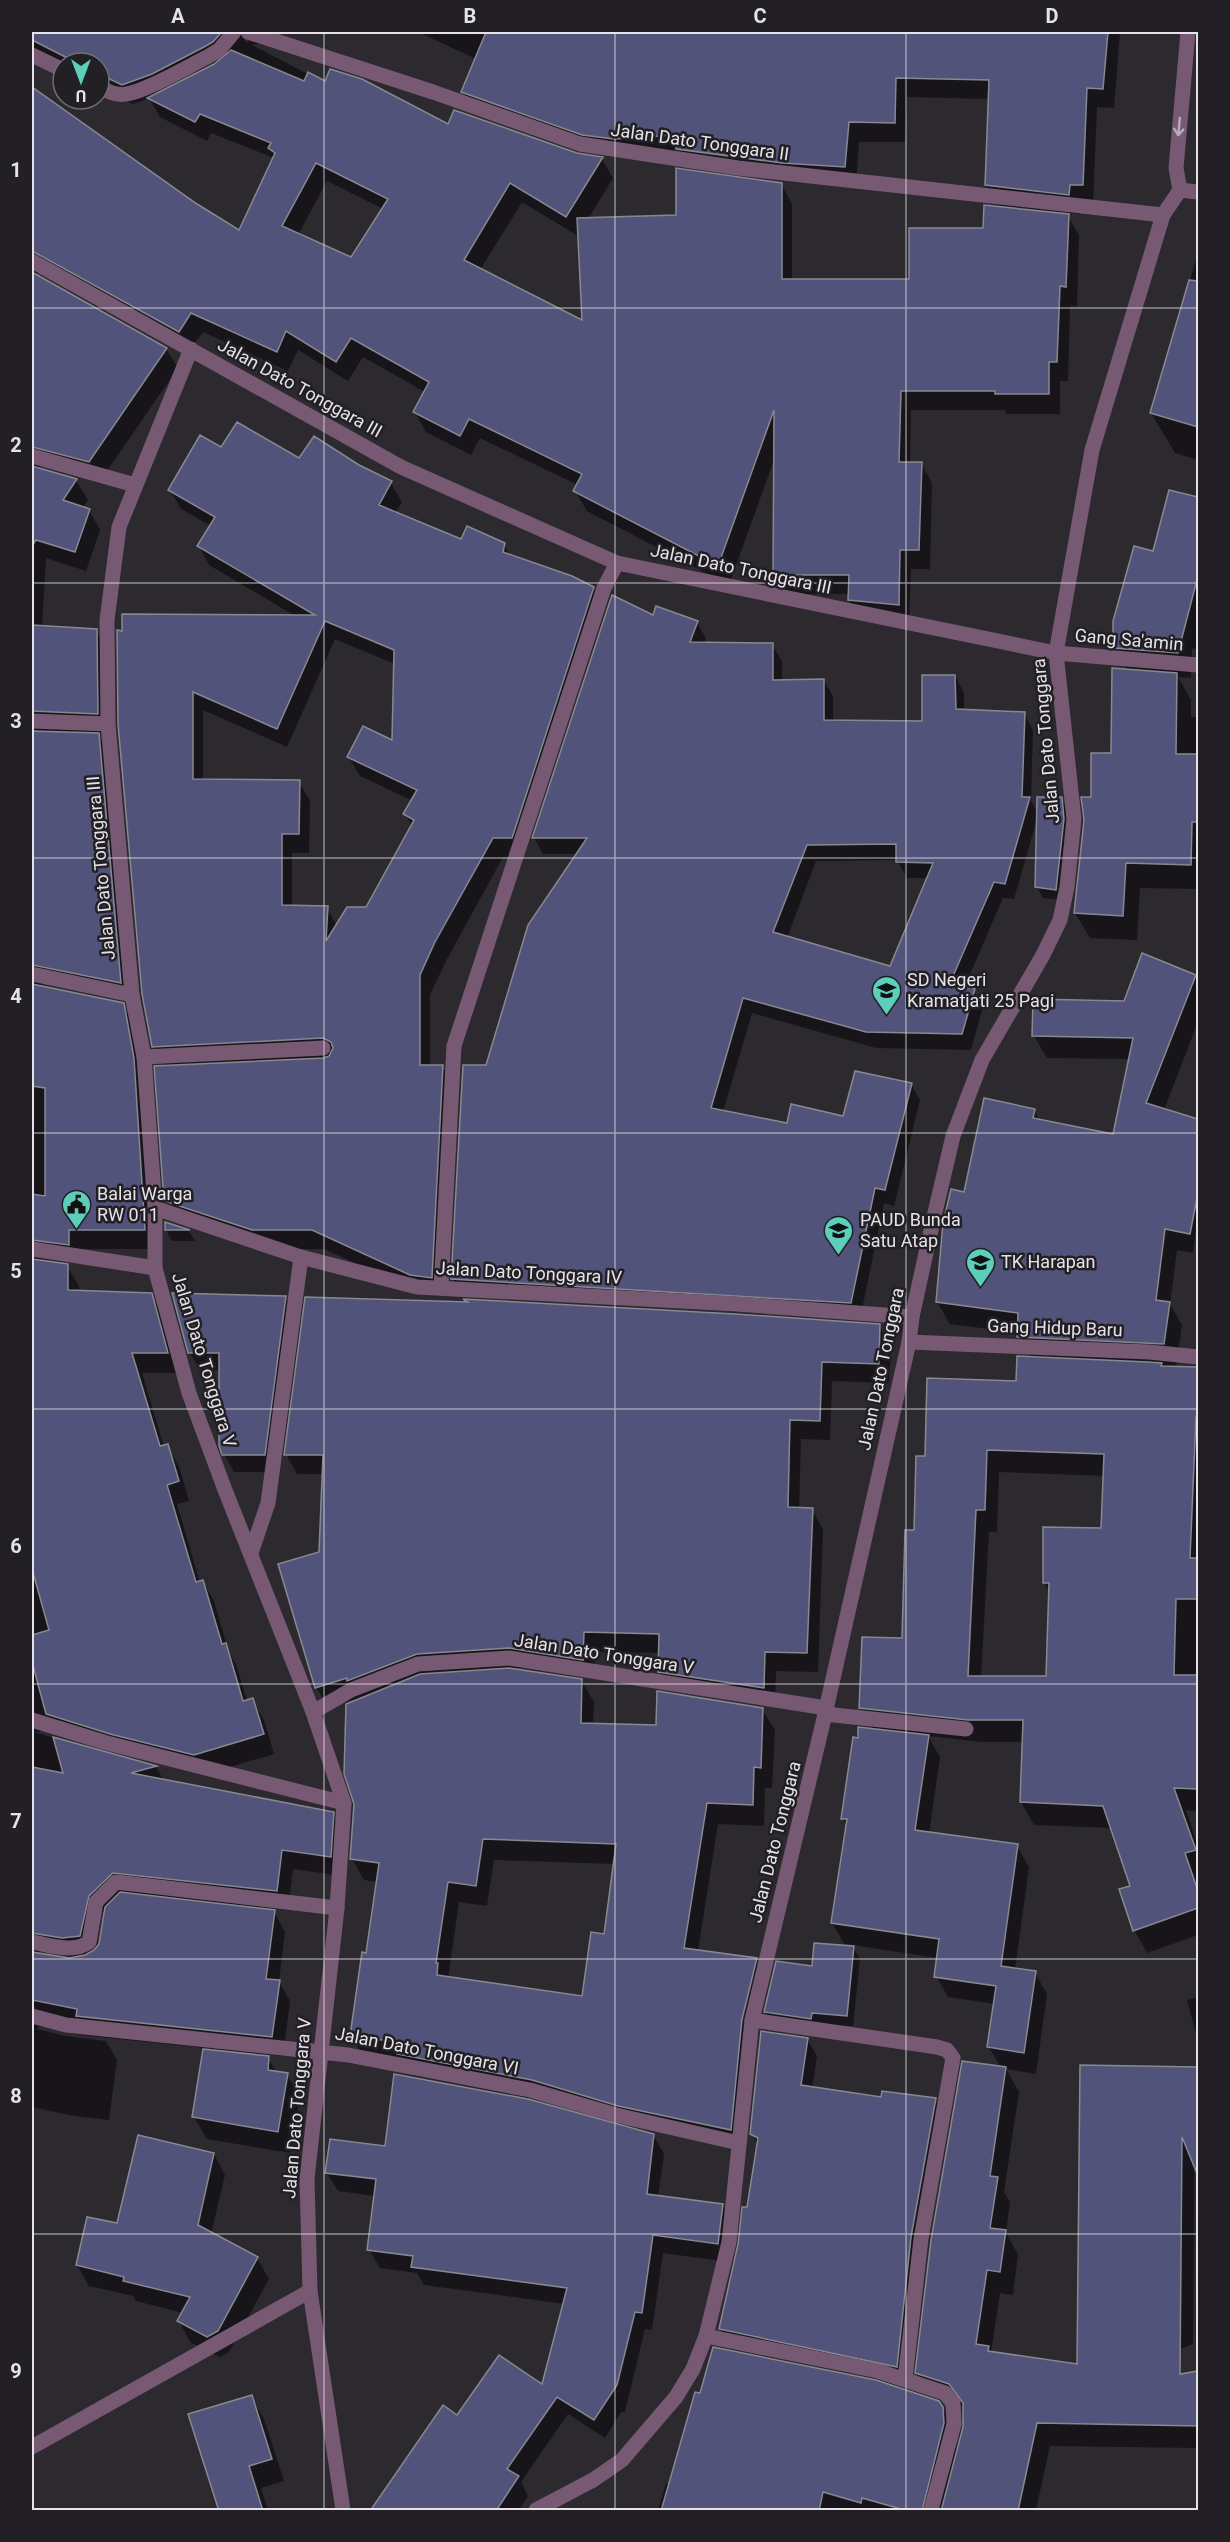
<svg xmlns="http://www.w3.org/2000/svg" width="1230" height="2542" font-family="Roboto,sans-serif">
	<rect width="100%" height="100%" fill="#2c292f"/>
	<g fill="#0007" fill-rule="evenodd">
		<path d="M 32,32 L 240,32 L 246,42 L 249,42 L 243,32 L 279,32 L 276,46 L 262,42 L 252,45 L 325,83 L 448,126 L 602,159 L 613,178 L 588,219 L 678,217 L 781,184 L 792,204 L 792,281 L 910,281 L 985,230 L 1068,216 L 1079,235 L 1077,306 L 1070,306 L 1068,381 L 1060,381 L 1060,414 L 1007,414 L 1005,410 L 911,410 L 910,463 L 921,463 L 932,483 L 930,569 L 911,569 L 909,624 L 861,620 L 849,600 L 850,594 L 786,594 L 775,575 L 775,457 L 729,585 L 587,511 L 575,491 L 578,485 L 480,438 L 471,455 L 426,432 L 415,412 L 425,392 L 363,357 L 348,381 L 298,350 L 288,371 L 203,332 L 190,350 L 39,272 L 35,276 L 166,349 L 178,368 L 100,481 L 46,466 L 35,468 L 76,480 L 88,500 L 82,508 L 89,510 L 100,530 L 86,571 L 46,558 L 42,627 L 96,631 L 108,650 L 109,733 L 97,733 L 110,755 L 131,1002 L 45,984 L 37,986 L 123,1005 L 134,1024 L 156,1249 L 79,1249 L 79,1264 L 42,1259 L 42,1262 L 67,1266 L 79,1286 L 79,1292 L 151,1294 L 162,1314 L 178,1373 L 142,1373 L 164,1447 L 167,1446 L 179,1466 L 189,1501 L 177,1504 L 200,1583 L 203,1582 L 214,1601 L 228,1650 L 236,1664 L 247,1701 L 252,1700 L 264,1720 L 274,1754 L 206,1774 L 47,1730 L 34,1732 L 156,1767 L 164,1781 L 333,1814 L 344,1834 L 341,1876 L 293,1869 L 288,1910 L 220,1903 L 220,1906 L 274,1912 L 285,1932 L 279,1982 L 290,2001 L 283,2056 L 80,2035 L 40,2026 L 37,2029 L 65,2036 L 106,2041 L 117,2060 L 109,2120 L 74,2116 L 32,2107 L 32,89 L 196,206 L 240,232 L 274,158 L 211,133 L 207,141 L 160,117 L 149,98 L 133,104 L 99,87 L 99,63 L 63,63 L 32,49 ZM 327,181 L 383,209 L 351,259 L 298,235 ZM 522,202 L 578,236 L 584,322 L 480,270 ZM 106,1909 L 100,1945 L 91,1952 L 99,1916 ZM 41,1952 L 73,1957 L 73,1959 L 37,1954 Z"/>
		<path d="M 418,32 L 605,32 L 598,49 L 695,47 L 696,32 L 1120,32 L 1114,108 L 1097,107 L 1093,204 L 1080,204 L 1080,214 L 998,205 L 986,185 L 990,99 L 907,97 L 905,142 L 859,142 L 856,186 L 794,182 L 626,158 L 474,111 L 463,91 L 476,59 Z"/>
		<path d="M 1198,253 L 1198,460 L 1175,453 L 1151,413 Z"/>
		<path d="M 222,449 L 358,466 L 391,483 L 402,502 L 395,513 L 462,541 L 504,544 L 510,556 L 593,588 L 604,607 L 522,857 L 503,857 L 446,961 L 430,995 L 430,1066 L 442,1066 L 453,1085 L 442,1296 L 422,1294 L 324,1249 L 263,1249 L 177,1220 L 166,1200 L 165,1067 L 153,1046 L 119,723 L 297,617 L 209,565 L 199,546 L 211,526 L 181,509 L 170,490 ZM 335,639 L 395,664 L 394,742 L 349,757 L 360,776 L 413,801 L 405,814 L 412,827 L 366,909 L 337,926 L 327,908 L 292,907 L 292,853 L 309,853 L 310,801 L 299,782 L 203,781 L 203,710 L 287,747 Z"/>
		<path d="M 1170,491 L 1198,500 L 1198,650 L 1192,648 L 1191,678 L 1178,677 L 1191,700 L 1191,717 L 1198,717 L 1198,889 L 1140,888 L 1137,940 L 1090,938 L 1075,913 L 1092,798 L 1113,755 L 1127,670 L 1114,648 L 1155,553 Z"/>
		<path d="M 654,617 L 697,622 L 706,639 L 704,644 L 772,645 L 782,661 L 782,681 L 823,680 L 833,696 L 833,721 L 924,723 L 955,676 L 964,693 L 964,711 L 1024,713 L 1033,730 L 1031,801 L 1038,814 L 1061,798 L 1067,809 L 1062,900 L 1043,898 L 1037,887 L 1037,819 L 1014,899 L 1003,898 L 964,988 L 974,991 L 983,1007 L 971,1050 L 876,1048 L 752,1013 L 723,1112 L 788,1125 L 844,1118 L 911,1084 L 920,1100 L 894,1206 L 884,1203 L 860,1319 L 462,1295 L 453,1279 L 487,1066 L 578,854 L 543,854 L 534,838 ZM 897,860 L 907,878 L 929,878 L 891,967 L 787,938 L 816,861 Z"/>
		<path d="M 1195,976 L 1198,981 L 1198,1022 L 1164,1110 L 1196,1120 L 1198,1125 L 1198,1212 L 1193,1253 L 1177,1250 L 1170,1304 L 1182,1325 L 1176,1367 L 1198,1367 L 1198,1811 L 1186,1810 L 1198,1847 L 1198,1935 L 1147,1953 L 1134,1930 L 1132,1887 L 1112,1828 L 1034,1825 L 1021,1802 L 1024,1742 L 982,1742 L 928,1736 L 940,1757 L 929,1834 L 1017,1846 L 1029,1867 L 1015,1970 L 1035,1973 L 1047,1994 L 1036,2074 L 1006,2069 L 1019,2092 L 1004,2192 L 1010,2202 L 1006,2233 L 1018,2254 L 1013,2295 L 1000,2293 L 991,2353 L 1078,2366 L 1195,2091 L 1193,2344 L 1084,2390 L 1198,2372 L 1198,2448 L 1050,2446 L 1036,2510 L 658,2510 L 666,2483 L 670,2484 L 942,2407 L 956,2431 L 957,2452 L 965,2427 L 964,2407 L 931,2396 L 917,2373 L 1001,2068 L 989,2047 L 995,2004 L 948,1997 L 936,1976 L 938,1958 L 852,1945 L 860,1959 L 853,2026 L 772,2022 L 766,2012 L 813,1968 L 846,1947 L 832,1923 L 847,1827 L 843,1818 L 859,1740 L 874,1731 L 861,1707 L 903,1640 L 927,1458 L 1017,1382 L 1032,1358 L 1019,1333 L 950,1324 L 937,1302 L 965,1194 L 1034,1110 L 1040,1121 L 1114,1136 L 1130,1059 L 1047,1058 L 1034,1036 ZM 999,1472 L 1105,1476 L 1103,1530 L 1044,1583 L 1050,1593 L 1047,1678 L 981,1678 L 989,1532 L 997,1532 Z"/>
		<path d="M 166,1224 L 189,1231 L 195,1241 L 172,1241 L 166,1230 Z"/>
		<path d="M 285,1298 L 295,1315 L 274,1472 L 234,1472 L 224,1454 L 220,1370 L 200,1370 L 190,1353 Z"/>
		<path d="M 465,1301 L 735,1315 L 879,1326 L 891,1346 L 889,1383 L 832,1381 L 830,1440 L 801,1439 L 799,1509 L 812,1509 L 823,1529 L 818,1672 L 776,1671 L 775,1707 L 671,1691 L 659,1671 L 660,1653 L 595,1652 L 594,1679 L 521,1668 L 510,1668 L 582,1681 L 594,1702 L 593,1724 L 658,1727 L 762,1709 L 775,1730 L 772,1788 L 765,1788 L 764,1826 L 718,1824 L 698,1951 L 756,1960 L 768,1981 L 753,2041 L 742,2151 L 545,2101 L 410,2075 L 402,2061 L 363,2056 L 351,2035 L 367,1955 L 378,1882 L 364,1880 L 352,1859 L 355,1803 L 348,1705 L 357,1699 L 328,1707 L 316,1687 L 324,1474 L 297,1474 L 286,1454 L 467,1303 ZM 494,1860 L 615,1864 L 605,1936 L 583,1998 L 448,1979 L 459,1902 L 487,1906 ZM 751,1976 L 754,1976 L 742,2026 L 739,2026 Z"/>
		<path d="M 1198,1997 L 1198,2041 L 1187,2000 Z"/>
		<path d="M 807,2039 L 817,2056 L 812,2088 L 883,2099 L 935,2100 L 945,2117 L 906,2383 L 730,2345 L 720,2328 L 749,2209 L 758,2145 L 752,2134 Z"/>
		<path d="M 268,2058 L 277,2073 L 287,2075 L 300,2097 L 290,2153 L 207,2139 L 194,2117 Z"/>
		<path d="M 653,2135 L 664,2154 L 658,2197 L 722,2205 L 733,2224 L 728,2262 L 663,2253 L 652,2330 L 645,2329 L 625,2412 L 621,2412 L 605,2438 L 568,2414 L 521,2482 L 528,2496 L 519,2510 L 372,2510 L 458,2417 L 543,2386 L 565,2304 L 424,2285 L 417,2273 L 380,2268 L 369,2249 L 375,2196 L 338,2191 L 327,2173 L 386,2148 Z"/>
		<path d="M 214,2154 L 225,2175 L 211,2234 L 257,2258 L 269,2279 L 229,2352 L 220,2357 L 190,2342 L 179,2321 L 183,2313 L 136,2301 L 133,2296 L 89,2286 L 77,2265 L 118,2225 Z"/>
		<path d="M 251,2397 L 264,2419 L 284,2481 L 261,2488 L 268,2510 L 221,2510 Z"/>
	</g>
	<g fill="#51537a" stroke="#888990" stroke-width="1.5" fill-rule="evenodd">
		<path d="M 32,32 L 222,32 L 213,42 L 204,47 L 152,74 L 122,85 L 99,74 L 99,63 L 77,63 L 32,40 Z"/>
		<path d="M 486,32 L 1108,32 L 1103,89 L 1087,88 L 1083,185 L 1070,185 L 1069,195 L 985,185 L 989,80 L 896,78 L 895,123 L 849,122 L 845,167 L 782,163 L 676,149 L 676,135 L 614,139 L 582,135 L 461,92 Z"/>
		<path d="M 231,50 L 304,81 L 308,72 L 325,81 L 330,69 L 362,79 L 448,124 L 454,110 L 577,153 L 603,157 L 566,217 L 510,183 L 464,260 L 582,320 L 577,218 L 676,215 L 676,168 L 782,183 L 782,279 L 909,279 L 909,228 L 983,228 L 984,205 L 1069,214 L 1066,287 L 1060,286 L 1057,362 L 1049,362 L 1049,394 L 995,394 L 995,391 L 901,391 L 899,462 L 922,462 L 919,550 L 900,550 L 899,605 L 848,600 L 849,575 L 773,575 L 774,410 L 718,566 L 573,491 L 582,474 L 469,419 L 460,436 L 413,412 L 429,382 L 351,338 L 336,362 L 286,331 L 277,352 L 191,313 L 179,332 L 32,251 L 32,87 L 197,204 L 239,230 L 275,153 L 268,148 L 271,143 L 200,114 L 195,122 L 147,98 L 214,64 ZM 316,163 L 388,199 L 351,257 L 282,226 Z"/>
		<path d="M 32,272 L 167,348 L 89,462 L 32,447 Z"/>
		<path d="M 1189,280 L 1198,281 L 1198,427 L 1150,413 Z"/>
		<path d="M 237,422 L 299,458 L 314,436 L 359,465 L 392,481 L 379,505 L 461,539 L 467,526 L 505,543 L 503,552 L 572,576 L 594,587 L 512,838 L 493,838 L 435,942 L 420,975 L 420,1065 L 443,1065 L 432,1278 L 410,1275 L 312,1230 L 252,1230 L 164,1201 L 154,1066 L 323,1058 L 329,1056 L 333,1048 L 331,1042 L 323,1038 L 152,1047 L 142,994 L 118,724 L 117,630 L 122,631 L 122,614 L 315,615 L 197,546 L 215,517 L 168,490 L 200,435 L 221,447 ZM 325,621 L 394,650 L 392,740 L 363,726 L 347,757 L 417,790 L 403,814 L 414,820 L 366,907 L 347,907 L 326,941 L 328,906 L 282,905 L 282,834 L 299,834 L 300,780 L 193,779 L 193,692 L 277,729 Z"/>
		<path d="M 32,466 L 77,479 L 63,500 L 90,509 L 75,552 L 36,540 L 32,546 Z"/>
		<path d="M 1169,490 L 1198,497 L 1198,576 L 1178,653 L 1113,648 L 1113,621 L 1134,546 L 1153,551 Z"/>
		<path d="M 612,595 L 653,615 L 656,606 L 698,621 L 690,642 L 773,643 L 773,680 L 824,679 L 824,720 L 922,721 L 922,675 L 955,675 L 956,709 L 1025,712 L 1022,797 L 1030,797 L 1005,884 L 994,882 L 950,983 L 975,989 L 962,1034 L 866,1032 L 743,998 L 711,1108 L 787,1123 L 791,1104 L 843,1116 L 855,1071 L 912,1083 L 885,1190 L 875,1188 L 851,1303 L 451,1279 L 463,1065 L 486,1065 L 528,925 L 587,838 L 532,838 ZM 896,844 L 896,862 L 933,863 L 890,966 L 773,932 L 807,845 Z"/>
		<path d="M 32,625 L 97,629 L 98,714 L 32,711 Z"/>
		<path d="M 1112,668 L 1177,673 L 1176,754 L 1198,754 L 1198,822 L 1192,822 L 1191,865 L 1126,863 L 1123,916 L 1074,913 L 1084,820 L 1081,797 L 1091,797 L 1091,753 L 1111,753 Z"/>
		<path d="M 32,731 L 99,733 L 121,983 L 32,965 Z"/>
		<path d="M 1037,797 L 1062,797 L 1064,819 L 1056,890 L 1035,887 Z"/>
		<path d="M 1142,953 L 1196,975 L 1146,1103 L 1198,1119 L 1198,1193 L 1190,1234 L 1165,1229 L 1156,1300 L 1170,1302 L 1164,1344 L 1017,1337 L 1018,1313 L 936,1302 L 943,1223 L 951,1189 L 964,1192 L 984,1098 L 1035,1109 L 1033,1118 L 1113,1134 L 1133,1038 L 1032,1036 L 1033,999 L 1124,1001 Z"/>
		<path d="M 32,984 L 124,1003 L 134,1058 L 145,1230 L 69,1230 L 69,1245 L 32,1240 L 32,1194 L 45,1196 L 45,1088 L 32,1086 Z"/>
		<path d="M 165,1222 L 190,1230 L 165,1230 Z"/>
		<path d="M 32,1259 L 68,1264 L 68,1290 L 152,1293 L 168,1353 L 132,1353 L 160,1446 L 168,1444 L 179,1481 L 167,1485 L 196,1582 L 203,1580 L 222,1644 L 226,1643 L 243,1701 L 253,1698 L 264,1734 L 194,1755 L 110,1734 L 46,1714 L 32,1662 L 32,1635 L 49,1630 L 32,1569 Z"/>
		<path d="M 172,1293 L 286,1296 L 265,1455 L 222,1455 L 219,1446 L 219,1353 L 188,1353 Z"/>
		<path d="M 305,1297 L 468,1302 L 463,1299 L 735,1314 L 880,1324 L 879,1364 L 822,1362 L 820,1421 L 790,1420 L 788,1507 L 813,1508 L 807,1653 L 765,1652 L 764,1688 L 658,1672 L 659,1634 L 584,1632 L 583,1660 L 509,1648 L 417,1654 L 347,1681 L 347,1678 L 315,1688 L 278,1564 L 319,1552 L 323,1455 L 284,1455 Z"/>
		<path d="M 1017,1356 L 1148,1362 L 1162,1363 L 1161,1366 L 1198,1367 L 1198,1417 L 1196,1417 L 1190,1558 L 1198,1558 L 1198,1599 L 1176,1599 L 1174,1675 L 1198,1675 L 1198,1789 L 1174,1788 L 1196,1850 L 1185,1853 L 1198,1891 L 1198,1908 L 1133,1931 L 1119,1889 L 1130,1886 L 1103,1806 L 1020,1802 L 1023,1720 L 968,1720 L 859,1708 L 862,1637 L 902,1638 L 905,1530 L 914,1530 L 916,1456 L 925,1456 L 927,1378 L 1016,1381 ZM 987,1450 L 1104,1454 L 1101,1528 L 1043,1527 L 1043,1583 L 1049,1583 L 1046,1676 L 968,1676 L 976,1510 L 985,1510 Z"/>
		<path d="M 509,1668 L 582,1679 L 581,1723 L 656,1725 L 657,1691 L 763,1708 L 761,1768 L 754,1767 L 753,1805 L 707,1803 L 684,1948 L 757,1958 L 742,2019 L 731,2130 L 618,2106 L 532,2080 L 397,2054 L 398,2042 L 350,2036 L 362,1952 L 366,1953 L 379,1863 L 350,1859 L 354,1804 L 344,1774 L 346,1704 L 420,1674 ZM 483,1839 L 616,1844 L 604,1934 L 591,1932 L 582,1996 L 437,1975 L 438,1963 L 436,1963 L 448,1882 L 476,1886 Z"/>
		<path d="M 858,1727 L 929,1735 L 915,1830 L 1018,1844 L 1001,1966 L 1036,1971 L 1024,2053 L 987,2047 L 996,1986 L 934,1977 L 939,1939 L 831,1923 L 847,1819 L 841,1819 L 853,1737 L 858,1738 Z"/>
		<path d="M 53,1737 L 157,1766 L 131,1773 L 334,1812 L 331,1857 L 282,1850 L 277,1891 L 113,1873 L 89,1896 L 80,1936 L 62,1938 L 32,1933 L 32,1767 L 63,1773 Z"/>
		<path d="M 120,1892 L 275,1910 L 266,1979 L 280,1980 L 272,2037 L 76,2016 L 77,2009 L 32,2000 L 32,1952 L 69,1958 L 85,1955 L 94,1950 L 99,1944 L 105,1907 Z"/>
		<path d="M 814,1943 L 854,1946 L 847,2016 L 812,2013 L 811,2019 L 764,2012 L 776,1961 L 812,1966 Z"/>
		<path d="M 761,2031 L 808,2038 L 801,2085 L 881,2097 L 882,2091 L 936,2098 L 911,2237 L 897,2367 L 719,2329 L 738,2244 L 742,2207 L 747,2207 L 758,2138 L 750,2134 Z"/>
		<path d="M 203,2049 L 269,2056 L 268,2070 L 288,2073 L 278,2132 L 192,2117 Z"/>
		<path d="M 962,2061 L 1006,2067 L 990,2176 L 998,2177 L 990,2228 L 1006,2230 L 1000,2272 L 987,2270 L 976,2344 L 989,2346 L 988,2351 L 1077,2364 L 1080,2065 L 1198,2067 L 1198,2176 L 1182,2137 L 1180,2374 L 1198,2371 L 1198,2426 L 1037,2423 L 1018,2511 L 941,2511 L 963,2427 L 963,2403 L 949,2384 L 915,2373 L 931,2240 Z"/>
		<path d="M 394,2074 L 528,2099 L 654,2134 L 647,2194 L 723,2204 L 718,2244 L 653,2235 L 642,2313 L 635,2312 L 617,2385 L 594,2420 L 557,2397 L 507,2469 L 519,2476 L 496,2511 L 370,2511 L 443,2405 L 457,2415 L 499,2355 L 542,2384 L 567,2288 L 411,2267 L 413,2256 L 367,2250 L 376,2179 L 325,2173 L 330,2139 L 385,2146 Z"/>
		<path d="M 138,2135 L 214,2153 L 198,2225 L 258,2257 L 218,2331 L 207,2337 L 177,2321 L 190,2297 L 123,2281 L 124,2277 L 76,2265 L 87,2217 L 117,2223 Z"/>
		<path d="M 713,2347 L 876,2380 L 939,2401 L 943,2407 L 944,2423 L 922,2511 L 908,2511 L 862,2498 L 861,2503 L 823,2492 L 819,2511 L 661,2511 L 695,2392 L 700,2393 Z"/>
		<path d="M 252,2395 L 272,2459 L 249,2466 L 263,2511 L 219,2511 L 188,2414 Z"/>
	</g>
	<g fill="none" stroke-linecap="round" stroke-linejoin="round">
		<g stroke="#775973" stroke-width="15">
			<path d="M 248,32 L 433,92 L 580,144 L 738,168 L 1163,215"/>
			<path d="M 32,55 L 63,70"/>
			<path d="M 99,87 C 108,91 116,96 126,94 C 147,91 189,66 209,56 L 219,50 L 234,32"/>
			<path d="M 1180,190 L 1198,192"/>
			<path d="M 32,261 L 401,467 L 617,563 L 1056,653 L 1198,665"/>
			<path d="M 191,349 L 119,527 L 107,620 L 108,724 L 132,995 L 144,1057 L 155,1208 L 155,1268 L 189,1393 L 225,1490 L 313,1712 L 344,1803 L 337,1908 L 307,2179 L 310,2291 L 343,2510"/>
			<path d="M 32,456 L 135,485"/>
			<path d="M 32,721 L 108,724"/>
			<path d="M 32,974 L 132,995"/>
			<path d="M 144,1057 L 323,1048"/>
			<path d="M 155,1208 L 301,1257 L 417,1287 L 736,1304 L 912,1317"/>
			<path d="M 32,1249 L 155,1268"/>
			<path d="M 441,1288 L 454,1046 L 604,588 L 617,563"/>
			<path d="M 909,1342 L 1149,1352 L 1198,1357"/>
			<path d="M 251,1553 L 268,1503 L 301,1257"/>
			<path d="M 313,1712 L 351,1690 L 418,1664 L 509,1658 L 826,1708"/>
			<path d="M 825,1714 L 966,1729"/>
			<path d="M 32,1720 L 107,1743 L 344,1803"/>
			<path d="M 32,1942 C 50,1945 73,1954 89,1942 L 96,1902 L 116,1882 L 337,1908"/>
			<path d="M 32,2016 L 66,2025 L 348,2055 L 530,2090 L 616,2115 L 739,2143"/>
			<path d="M 752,2020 L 937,2047 L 947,2050 L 953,2058 L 921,2239 L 905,2379"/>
			<path d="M 706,2336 L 878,2371 L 945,2393 L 953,2403 L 954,2424 L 931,2510"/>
			<path d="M 32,2447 L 310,2291"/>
			<path d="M 536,2510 L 593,2480 L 622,2460 L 676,2397 L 693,2369 L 706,2336 L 729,2242 L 752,2020 L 825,1714 L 909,1342 L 912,1317 L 933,1221 L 953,1136 L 982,1060 L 1043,955 L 1060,920 L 1067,887 L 1074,819 L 1056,653 L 1092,450 L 1163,215 L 1180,190 L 1176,168 L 1188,32"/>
		</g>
	</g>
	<defs><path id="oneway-shaft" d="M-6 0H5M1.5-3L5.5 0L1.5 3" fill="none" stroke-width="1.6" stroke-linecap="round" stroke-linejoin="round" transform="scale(1.5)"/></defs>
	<use stroke="#b9acb9" href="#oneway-shaft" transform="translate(1179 127) rotate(95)"/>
	<path fill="none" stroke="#e5e3e7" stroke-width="1.5" stroke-opacity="0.55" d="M 324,32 L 324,2510M 615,32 L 615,2510M 906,32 L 906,2510M 32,308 L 1198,308M 32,583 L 1198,583M 32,858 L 1198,858M 32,1133 L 1198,1133M 32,1409 L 1198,1409M 32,1684 L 1198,1684M 32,1959 L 1198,1959M 32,2234 L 1198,2234"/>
	<defs>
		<symbol id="school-pin" viewBox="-11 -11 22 30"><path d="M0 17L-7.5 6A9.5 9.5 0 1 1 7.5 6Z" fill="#5cceba" stroke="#222025"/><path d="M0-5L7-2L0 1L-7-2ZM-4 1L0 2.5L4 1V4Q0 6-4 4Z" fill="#111"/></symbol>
		<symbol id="civic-pin" viewBox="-11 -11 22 30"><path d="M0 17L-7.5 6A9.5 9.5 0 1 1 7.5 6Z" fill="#5cceba" stroke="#222025"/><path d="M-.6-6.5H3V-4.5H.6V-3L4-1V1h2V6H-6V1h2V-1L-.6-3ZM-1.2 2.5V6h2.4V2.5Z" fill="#111"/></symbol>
	</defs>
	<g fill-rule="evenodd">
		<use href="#school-pin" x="870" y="974" width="33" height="45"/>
		<use href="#civic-pin" x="60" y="1188" width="33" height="45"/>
		<use href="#school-pin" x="822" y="1214" width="33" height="45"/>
		<use href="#school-pin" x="964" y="1246" width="33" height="45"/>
	</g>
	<g text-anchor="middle" stroke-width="5" stroke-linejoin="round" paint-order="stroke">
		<g font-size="18" fill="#e5e3e7" stroke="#222025">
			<text transform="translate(700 142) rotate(8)" y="6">Jalan Dato Tonggara II</text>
			<text transform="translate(300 388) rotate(29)" y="6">Jalan Dato Tonggara III</text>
			<text transform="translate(741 569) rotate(12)" y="6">Jalan Dato Tonggara III</text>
			<text transform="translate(1129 640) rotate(5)" y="6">Gang Sa'amin</text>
			<text transform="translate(1046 741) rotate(-95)" y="6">Jalan Dato Tonggara</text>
			<text transform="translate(101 868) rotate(-95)" y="6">Jalan Dato Tonggara III</text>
			<text transform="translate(529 1273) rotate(3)" y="6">Jalan Dato Tonggara IV</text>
			<text transform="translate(1055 1328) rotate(2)" y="6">Gang Hidup Baru</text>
			<text transform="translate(204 1360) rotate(73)" y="6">Jalan Dato Tonggara V</text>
			<text transform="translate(881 1369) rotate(-78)" y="6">Jalan Dato Tonggara</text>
			<text transform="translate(604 1654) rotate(9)" y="6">Jalan Dato Tonggara V</text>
			<text transform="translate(775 1842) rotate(-76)" y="6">Jalan Dato Tonggara</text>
			<text transform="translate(427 2051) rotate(11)" y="6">Jalan Dato Tonggara VI</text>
			<text transform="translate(297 2108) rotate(-85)" y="6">Jalan Dato Tonggara V</text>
		</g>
		<g font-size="18" fill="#e5e3e7" stroke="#222025" text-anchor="start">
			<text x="907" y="986">SD Negeri<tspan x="907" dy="21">Kramatjati 25 Pagi</tspan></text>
			<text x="97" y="1200">Balai Warga<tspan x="97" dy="21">RW 011</tspan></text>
			<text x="860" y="1226">PAUD Bunda<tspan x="860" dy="21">Satu Atap</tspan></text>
			<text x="1001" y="1268">TK Harapan</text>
		</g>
	</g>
	<rect width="1230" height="2542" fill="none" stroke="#222025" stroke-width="66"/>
	<g transform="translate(81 81) rotate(180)"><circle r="28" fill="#222025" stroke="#706e73" stroke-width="1.5"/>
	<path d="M0-4.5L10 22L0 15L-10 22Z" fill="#5cceba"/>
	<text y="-9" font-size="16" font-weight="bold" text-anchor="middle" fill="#e5e3e7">U</text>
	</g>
	<rect x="33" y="33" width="1164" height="2476" fill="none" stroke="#e5e3e7" stroke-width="2"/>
	<g font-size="20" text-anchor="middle" font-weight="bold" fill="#e5e3e7">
		<text x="178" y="23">A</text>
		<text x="470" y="23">B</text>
		<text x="760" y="23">C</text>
		<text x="1052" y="23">D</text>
		<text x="16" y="177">1</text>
		<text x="16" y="452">2</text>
		<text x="16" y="728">3</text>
		<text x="16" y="1003">4</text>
		<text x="16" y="1278">5</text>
		<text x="16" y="1553">6</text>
		<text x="16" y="1828">7</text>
		<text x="16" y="2103">8</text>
		<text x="16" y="2378">9</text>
	</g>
</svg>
